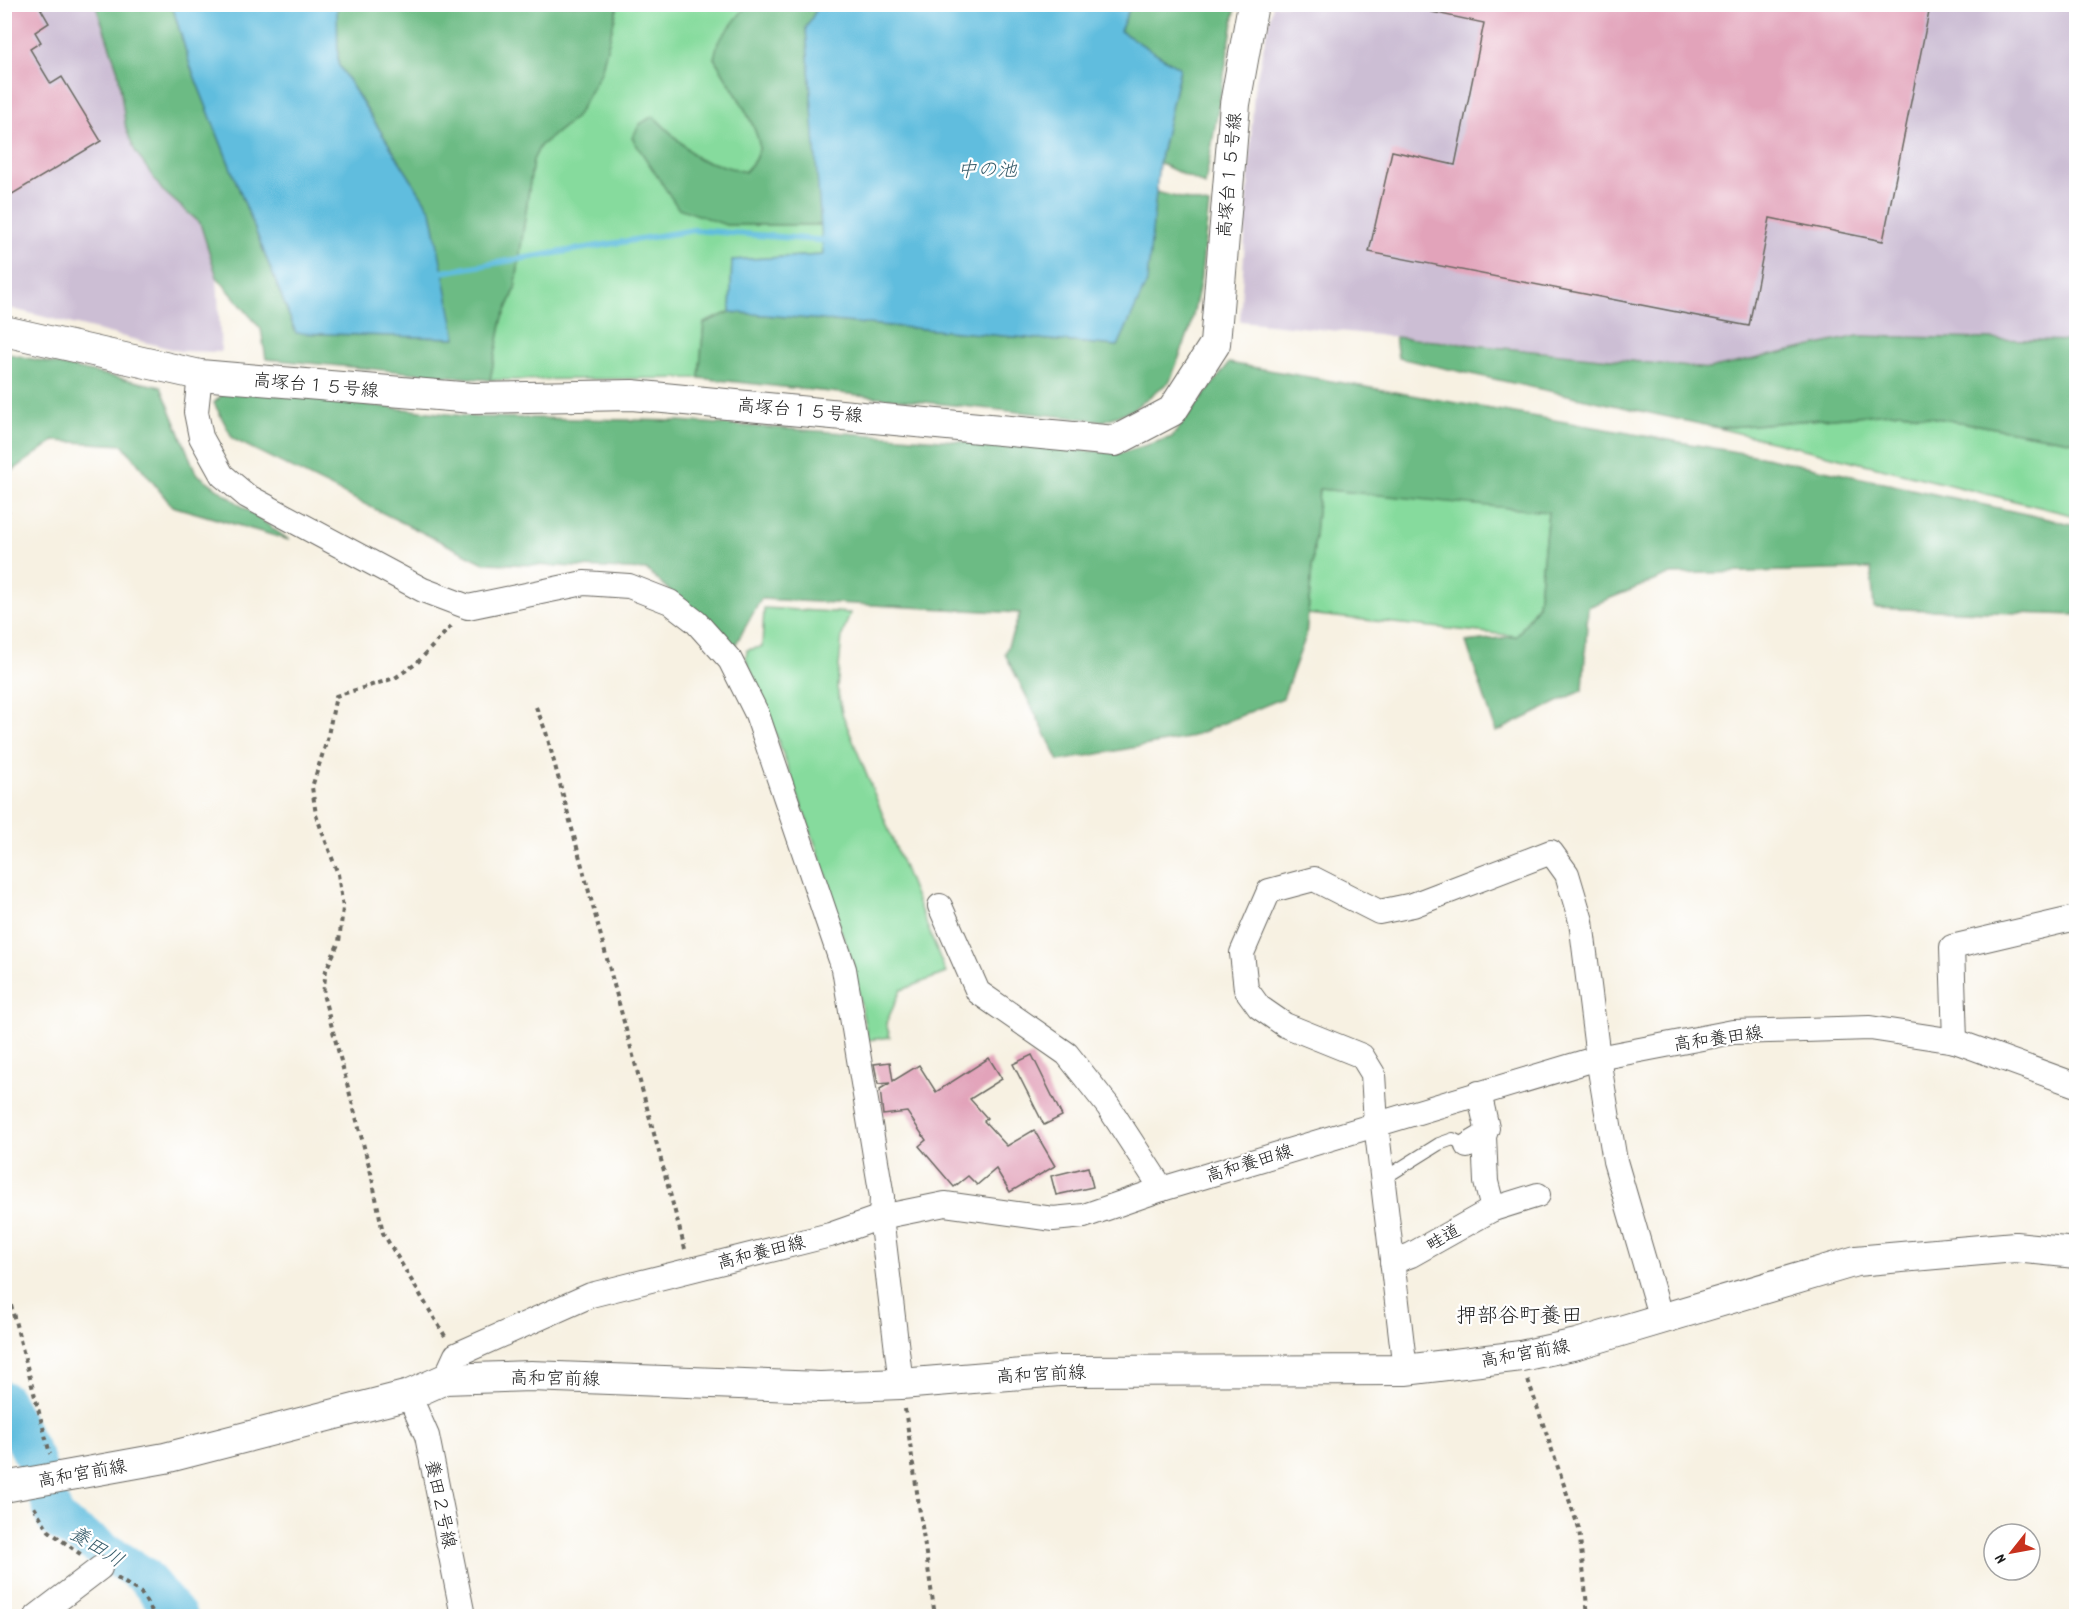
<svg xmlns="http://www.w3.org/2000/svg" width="2081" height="1621" font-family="Dekko,'Klee One',sans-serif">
	<rect width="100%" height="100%" fill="#fff"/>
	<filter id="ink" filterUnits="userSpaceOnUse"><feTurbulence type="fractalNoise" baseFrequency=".0167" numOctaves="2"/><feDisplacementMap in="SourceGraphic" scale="12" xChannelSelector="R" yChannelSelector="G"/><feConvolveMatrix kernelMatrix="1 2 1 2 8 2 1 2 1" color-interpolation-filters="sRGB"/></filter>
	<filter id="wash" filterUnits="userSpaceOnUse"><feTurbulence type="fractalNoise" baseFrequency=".008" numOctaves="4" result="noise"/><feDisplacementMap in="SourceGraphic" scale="24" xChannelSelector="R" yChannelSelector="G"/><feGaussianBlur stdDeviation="1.35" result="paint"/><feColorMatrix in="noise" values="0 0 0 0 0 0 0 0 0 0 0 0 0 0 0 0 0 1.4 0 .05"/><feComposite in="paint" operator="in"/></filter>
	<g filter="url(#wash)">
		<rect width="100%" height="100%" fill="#f7f1e2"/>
		<g fill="#ccbed4">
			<path d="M 5,5 L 96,5 L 118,71 L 126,129 L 162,190 L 200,223 L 217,277 L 221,352 L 180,351 L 5,307 Z"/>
			<path d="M 1273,5 L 2076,5 L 2076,341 L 1858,336 L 1709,369 L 1240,321 L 1254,89 Z"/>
		</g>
		<g fill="#86db9d" stroke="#517c5c" stroke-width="1.5">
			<path d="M 618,5 L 747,5 L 714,58 C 724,75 762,132 759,149 C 757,159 751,165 744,172 L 698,159 L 653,116 L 726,225 L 822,225 L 823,255 L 732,260 L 730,312 L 704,323 L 699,378 L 490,380 L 502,320 L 515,290 L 533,160 L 540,146 L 576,117 L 601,72 Z"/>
			<path d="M 1902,412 L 2076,442 L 2076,516 L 1718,428 Z"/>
			<path d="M 1319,489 L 1548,511 L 1538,604 L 1517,636 L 1308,614 Z"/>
			<path d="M 764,608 L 850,613 L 842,636 L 837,688 L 842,713 L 946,973 L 901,990 L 886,1023 L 890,1037 L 868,1040 L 852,962 L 827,891 L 831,888 L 765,704 L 746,659 L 747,650 L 762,647 Z"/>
		</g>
		<g fill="#6cbb84" stroke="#446c50" stroke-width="1.5">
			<path d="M 96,5 L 172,5 L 190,65 L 296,333 L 455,338 L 431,211 L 338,64 L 337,5 L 618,5 L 601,72 L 576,117 L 540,146 L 533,160 L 515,290 L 502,320 L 490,380 L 266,359 L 261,329 L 217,277 L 200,223 L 162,190 L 135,151 L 126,129 L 118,71 Z"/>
			<path d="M 747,5 L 819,5 L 806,28 L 822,225 L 726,225 L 678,208 L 632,138 L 640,124 L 653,116 L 698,159 L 745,172 C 751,165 757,159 759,149 C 762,131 724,75 714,58 L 718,42 Z"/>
			<path d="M 1131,5 L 1236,5 L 1205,185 L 1159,163 L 1180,68 L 1120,31 Z"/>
			<path d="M 1156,192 L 1209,205 L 1200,283 L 1190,329 L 1170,381 L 1132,410 L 1104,421 L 699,378 L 704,323 L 730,312 L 1118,346 L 1147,281 Z"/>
			<path d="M 1858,336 L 2076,341 L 2076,442 L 1902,412 L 1718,428 L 1398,358 L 1395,337 L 1709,369 Z"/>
			<path d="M 5,353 L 161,387 L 196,473 L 289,540 L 172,506 L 123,445 L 54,441 L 5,476 Z"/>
			<path d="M 1229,363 L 1765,457 L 2076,525 L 2076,615 L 1874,608 L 1871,569 L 1671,574 L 1588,607 L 1583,690 L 1496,732 L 1466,642 L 1517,636 L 1538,605 L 1548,512 L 1319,489 L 1306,636 L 1283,698 L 1188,738 L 1059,761 L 1005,654 L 1020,613 L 761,599 L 733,649 L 647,570 L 484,563 L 233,439 L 214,403 L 228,389 L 474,417 L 679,421 L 1121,453 L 1172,437 Z"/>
		</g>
		<g fill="#60bdde" stroke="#3e6c7d" stroke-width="1.5">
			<path d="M 172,5 L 337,5 L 338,64 L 431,211 L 456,338 L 296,333 L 190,65 Z"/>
			<path d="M 819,5 L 1131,5 L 1120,31 L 1180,68 L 1159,163 L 1147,282 L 1118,346 L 730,312 L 732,260 L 823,255 L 806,28 Z"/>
		</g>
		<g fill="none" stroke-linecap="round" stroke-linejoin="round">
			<path stroke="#60bdde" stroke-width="6" d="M 436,273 L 694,230 L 830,241"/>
			<path stroke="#60bdde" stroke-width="38" d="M 4,1400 L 35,1460 L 56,1520 L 143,1575 L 178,1616"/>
		</g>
		<g id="blocks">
			<g fill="#e2a3ba">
				<path d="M 4,4 L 38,4 L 49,23 L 35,32 L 41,42 L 30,49 L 51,84 L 62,77 L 101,141 L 4,199 Z"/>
				<path d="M 1431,4 L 1917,4 L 1930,7 L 1883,241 L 1770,218 L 1749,326 L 1369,252 L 1392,151 L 1455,165 L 1484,23 L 1431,12 Z"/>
				<path d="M 1032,1055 L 1062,1116 L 1044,1125 L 1013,1064 Z"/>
				<path d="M 989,1058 L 1002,1079 L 970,1099 L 987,1118 L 984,1121 L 1007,1146 L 1034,1130 L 1055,1166 L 1010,1192 L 996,1169 L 977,1185 L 968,1176 L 954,1187 L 919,1146 L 926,1140 L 907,1112 L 883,1115 L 880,1089 L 890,1083 L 878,1084 L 874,1064 L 890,1062 L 893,1081 L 919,1065 L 936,1092 Z"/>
				<path d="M 1088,1167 L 1093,1187 L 1056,1195 L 1051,1176 Z"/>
			</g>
		</g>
	</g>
	<g filter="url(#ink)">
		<use href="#blocks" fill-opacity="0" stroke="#696761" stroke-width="1.5"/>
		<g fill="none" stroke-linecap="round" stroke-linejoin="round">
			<defs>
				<path id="service" d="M 1383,1179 L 1439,1144 L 1453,1139 L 1467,1146"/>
				<g id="minor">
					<path d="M 200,375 L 196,412 L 201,437 L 222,475 L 247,496 L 423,590 L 468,607 L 584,583 L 629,586 L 670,602 L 696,622 L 730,660 L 757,714 L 844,969 L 882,1197 L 881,1217 L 901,1384"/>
					<path d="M 940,906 L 978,992 L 1067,1054 L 1108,1106 L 1162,1189"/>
					<path d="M 1955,1041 L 1952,947 L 2076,918"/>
					<path d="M 1479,1093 L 1487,1128 L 1484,1136"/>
					<path d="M 1467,1146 L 1484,1136 L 1486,1182 L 1493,1209 L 1538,1195"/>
					<path d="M 1392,1262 L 1411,1255 L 1493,1209"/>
					<path d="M 1405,1370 L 1376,1124 L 1373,1074 L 1362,1056 L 1285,1025 L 1259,1007 L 1246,989 L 1242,953 L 1269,891 L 1314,879 L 1379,912 L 1413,905 L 1551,852 L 1567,874 L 1581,921 L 1598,1058 L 1615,1161 L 1661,1319"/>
					<path d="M 445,1379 L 456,1355 L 591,1295 L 830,1235 L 881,1217 L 945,1204 L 1053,1219 L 1084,1216 L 1162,1189 L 1598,1058 L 1733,1032 L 1870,1028 L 1955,1041 L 2076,1085"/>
					<path d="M 409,1395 L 427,1436 L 463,1616"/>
					<path d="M 37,1616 L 100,1568"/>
				</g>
				<g id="tertiary">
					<path d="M 4,331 L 200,375 L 473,398 L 632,395 L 1115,441 L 1172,411 L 1215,344 L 1235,104 L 1253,4"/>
					<path d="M 4,1487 L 165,1458 L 409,1395 L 445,1379 L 531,1376 L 820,1387 L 901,1384 L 1059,1371 L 1405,1370 L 1521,1356 L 1577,1344 L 1856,1261 L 2015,1247 L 2076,1253"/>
				</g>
			</defs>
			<use href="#service" stroke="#696761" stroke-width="14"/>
			<use href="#minor" stroke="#696761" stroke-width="26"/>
			<use href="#tertiary" stroke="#696761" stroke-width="32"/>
			<g stroke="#696761" stroke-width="4" stroke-dasharray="4.5 4.5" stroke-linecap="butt">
				<path d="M 4,523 L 10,506"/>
				<path d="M 536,707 L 546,732 L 685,1249"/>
				<path d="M 4,1279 L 50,1454"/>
				<path d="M 445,1336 L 383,1233 L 371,1173 L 323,994 L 326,970 L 339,942 L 343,908 L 338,874 L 316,815 L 312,787 L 327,740 L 336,696 L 395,678 L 417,663 L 453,624"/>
				<path d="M 1528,1380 L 1579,1529 L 1588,1616"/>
				<path d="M 905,1409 L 935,1616"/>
				<path d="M 34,1507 L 49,1531 L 83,1556"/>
				<path d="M 117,1578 L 141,1593 L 155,1616"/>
			</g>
			<use href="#service" stroke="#fff" stroke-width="12"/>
			<use href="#minor" stroke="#fff" stroke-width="24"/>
			<use href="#tertiary" stroke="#fff" stroke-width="30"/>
		</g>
	</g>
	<g text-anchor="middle" stroke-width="4.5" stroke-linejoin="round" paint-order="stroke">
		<g font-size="18" fill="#1c1c1c" stroke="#fff">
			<text transform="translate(1229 175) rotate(-85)" y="6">高塚台１５号線</text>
			<text transform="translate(316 385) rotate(5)" y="6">高塚台１５号線</text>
			<text transform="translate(800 410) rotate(5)" y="6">高塚台１５号線</text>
			<text transform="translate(1718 1038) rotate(-8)" y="6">高和養田線</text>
			<text transform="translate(1249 1163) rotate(-17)" y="6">高和養田線</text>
			<text transform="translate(1443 1237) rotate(-29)" y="6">畦道</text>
			<text transform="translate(761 1252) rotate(-14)" y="6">高和養田線</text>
			<text transform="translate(1525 1353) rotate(-10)" y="6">高和宮前線</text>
			<text transform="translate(1041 1374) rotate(-3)" y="6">高和宮前線</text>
			<text transform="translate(555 1378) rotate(1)" y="6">高和宮前線</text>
			<text transform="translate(82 1473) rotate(-10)" y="6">高和宮前線</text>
			<text transform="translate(441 1504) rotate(78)" y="6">養田２号線</text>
		</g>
		<g font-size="20" font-style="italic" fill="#375c6a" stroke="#fff">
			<text x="987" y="176">中の池</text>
			<text transform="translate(97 1546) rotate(32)" y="7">養田川</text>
		</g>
		<g font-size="21" fill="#1c1c1c" stroke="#fff">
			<text x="1519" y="1322">押部谷町養田</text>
		</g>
	</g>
	<rect width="2081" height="1621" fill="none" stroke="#fff" stroke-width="24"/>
	<g transform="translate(2012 1552) rotate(239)"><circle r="28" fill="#ffffff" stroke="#a4a4a4" stroke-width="1.5"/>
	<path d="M0-4.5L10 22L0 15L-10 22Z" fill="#c8321e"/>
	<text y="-9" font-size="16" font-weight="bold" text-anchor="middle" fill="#1c1c1c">N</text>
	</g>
</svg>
